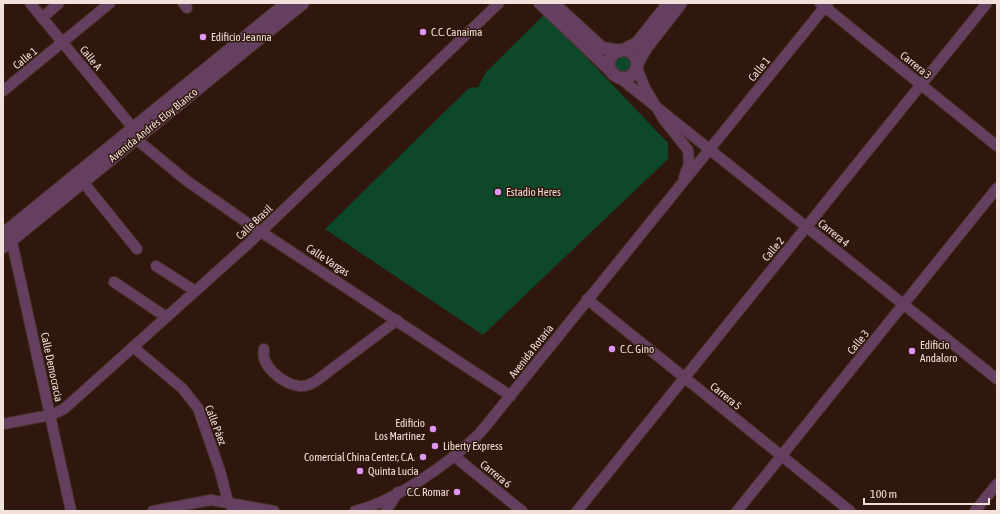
<svg xmlns="http://www.w3.org/2000/svg" width="1000" height="514" font-family="'Asap Condensed',sans-serif">
	<rect width="100%" height="100%" fill="#2f170d"/>
	<g fill="#0e482a">
		<path d="M 545,14 L 668,143 L 668,159 L 483,335 L 325,229 L 469,88 L 478,87 L 486,72 Z"/>
		<circle cx="623" cy="64" r="8"/>
	</g>
	<g fill="none" stroke-linecap="round" stroke-linejoin="round">
		<defs>
			<g id="minor">
				<path d="M 30,3 L 133,128 L 136,139 L 187,181 L 249,224 L 511,396"/>
				<path d="M 183,3 L 187,8"/>
				<path d="M 820,3 L 997,146"/>
				<path d="M 42,18 L 59,3"/>
				<path d="M 637,68 L 645,88 L 664,120 L 688,150 L 689,164 L 684,177"/>
				<path d="M 620,78 L 997,379"/>
				<path d="M 3,91 L 110,3"/>
				<path d="M 83,182 L 137,249"/>
				<path d="M 10,233 L 71,511"/>
				<path d="M 156,266 L 195,291"/>
				<path d="M 114,282 L 166,317"/>
				<path d="M 587,299 L 850,511"/>
				<path d="M 133,347 L 182,388 L 198,408 L 220,471 L 228,502 L 235,511"/>
				<path d="M 264,349 C 260,366 283,384 299,386 C 305,387 311,384 316,381 L 397,320"/>
				<path d="M 3,424 L 51,415 L 64,409 L 249,243 L 499,3"/>
				<path d="M 454,456 L 522,511"/>
				<path d="M 153,511 L 211,500 L 274,511"/>
				<path d="M 355,511 C 396,501 450,463 480,433 L 828,3"/>
				<path d="M 386,511 L 398,492"/>
				<path d="M 577,511 L 987,3"/>
				<path d="M 737,511 L 997,188"/>
				<path d="M 975,511 L 997,484"/>
			</g>
			<g id="tertiary">
				<path d="M 540,3 L 611,71"/>
				<path d="M 553,3 L 602,48 L 620,51"/>
				<path d="M 623,50 L 637,43 L 669,3"/>
				<circle cx="623" cy="64" r="14"/>
				<path d="M 637,64 L 646,48 L 681,3"/>
				<path d="M 3,234 L 287,3"/>
				<path d="M 3,247 L 303,3"/>
			</g>
		</defs>
		<use href="#minor" stroke="#4a332a" stroke-width="12"/>
		<use href="#tertiary" stroke="#4a332a" stroke-width="14"/>
		<use href="#minor" stroke="#653f60" stroke-width="10"/>
		<use href="#tertiary" stroke="#653f60" stroke-width="12"/>
	</g>
	<g fill="#de98f3" stroke="#2f170d" stroke-width="1.5">
		<circle cx="423" cy="32" r="4"/>
		<circle cx="203" cy="37" r="4"/>
		<circle cx="498" cy="192" r="4"/>
		<circle cx="612" cy="349" r="4"/>
		<circle cx="912" cy="351" r="4"/>
		<circle cx="433" cy="429" r="4"/>
		<circle cx="435" cy="446" r="4"/>
		<circle cx="423" cy="457" r="4"/>
		<circle cx="360" cy="471" r="4"/>
		<circle cx="457" cy="492" r="4"/>
	</g>
	<g text-anchor="middle" stroke-width="3" stroke-linejoin="round" paint-order="stroke">
		<g font-size="11" fill="#f2e1da" stroke="#2f170d" text-anchor="start">
			<text x="431" y="36">C.C. Canaima</text>
			<text x="211" y="41">Edificio Jeanna</text>
			<text x="506" y="196">Estadio Heres</text>
			<text x="920" y="349">Edificio<tspan x="920" dy="13">Andaloro</tspan></text>
			<text x="620" y="353">C.C. Gino</text>
			<text x="425" y="427" text-anchor="end">Edificio<tspan x="425" dy="13">Los Martínez</tspan></text>
			<text x="443" y="450">Liberty Express</text>
			<text x="415" y="461" text-anchor="end">Comercial China Center, C.A.</text>
			<text x="368" y="475">Quinta Lucía</text>
			<text x="449" y="496" text-anchor="end">C.C. Romar</text>
		</g>
		<g font-size="11" fill="#f2e1da" stroke="#2f170d">
			<text transform="translate(25 58) rotate(-39)" y="4">Calle 1</text>
			<text transform="translate(91 58) rotate(51)" y="4">Calle A</text>
			<text transform="translate(916 65) rotate(39)" y="4">Carrera 3</text>
			<text transform="translate(759 69) rotate(-51)" y="4">Calle 1</text>
			<text transform="translate(153 125) rotate(-39)" y="4">Avenida Andrés Eloy Blanco</text>
			<text transform="translate(254 222) rotate(-43)" y="4">Calle Brasil</text>
			<text transform="translate(834 233) rotate(39)" y="4">Carrera 4</text>
			<text transform="translate(773 249) rotate(-50)" y="4">Calle 2</text>
			<text transform="translate(328 260) rotate(33)" y="4">Calle Vargas</text>
			<text transform="translate(858 342) rotate(-51)" y="4">Calle 3</text>
			<text transform="translate(531 351) rotate(-52)" y="4">Avenida Rotaria</text>
			<text transform="translate(52 367) rotate(78)" y="4">Calle Democracia</text>
			<text transform="translate(726 396) rotate(39)" y="4">Carrera 5</text>
			<text transform="translate(216 425) rotate(69)" y="4">Calle Páez</text>
			<text transform="translate(496 474) rotate(39)" y="4">Carrera 6</text>
		</g>
	</g>
	<rect width="1000" height="514" fill="none" stroke="#f2e1da" stroke-width="8"/>
	<path d="M864 498v6h125v-6" fill="none" stroke="#f2e1da" stroke-width="2"/>
	<text x="870" y="498" font-size="12" fill="#f2e1da" stroke="#2f170d" stroke-width="3" paint-order="stroke">100 m</text>
</svg>
